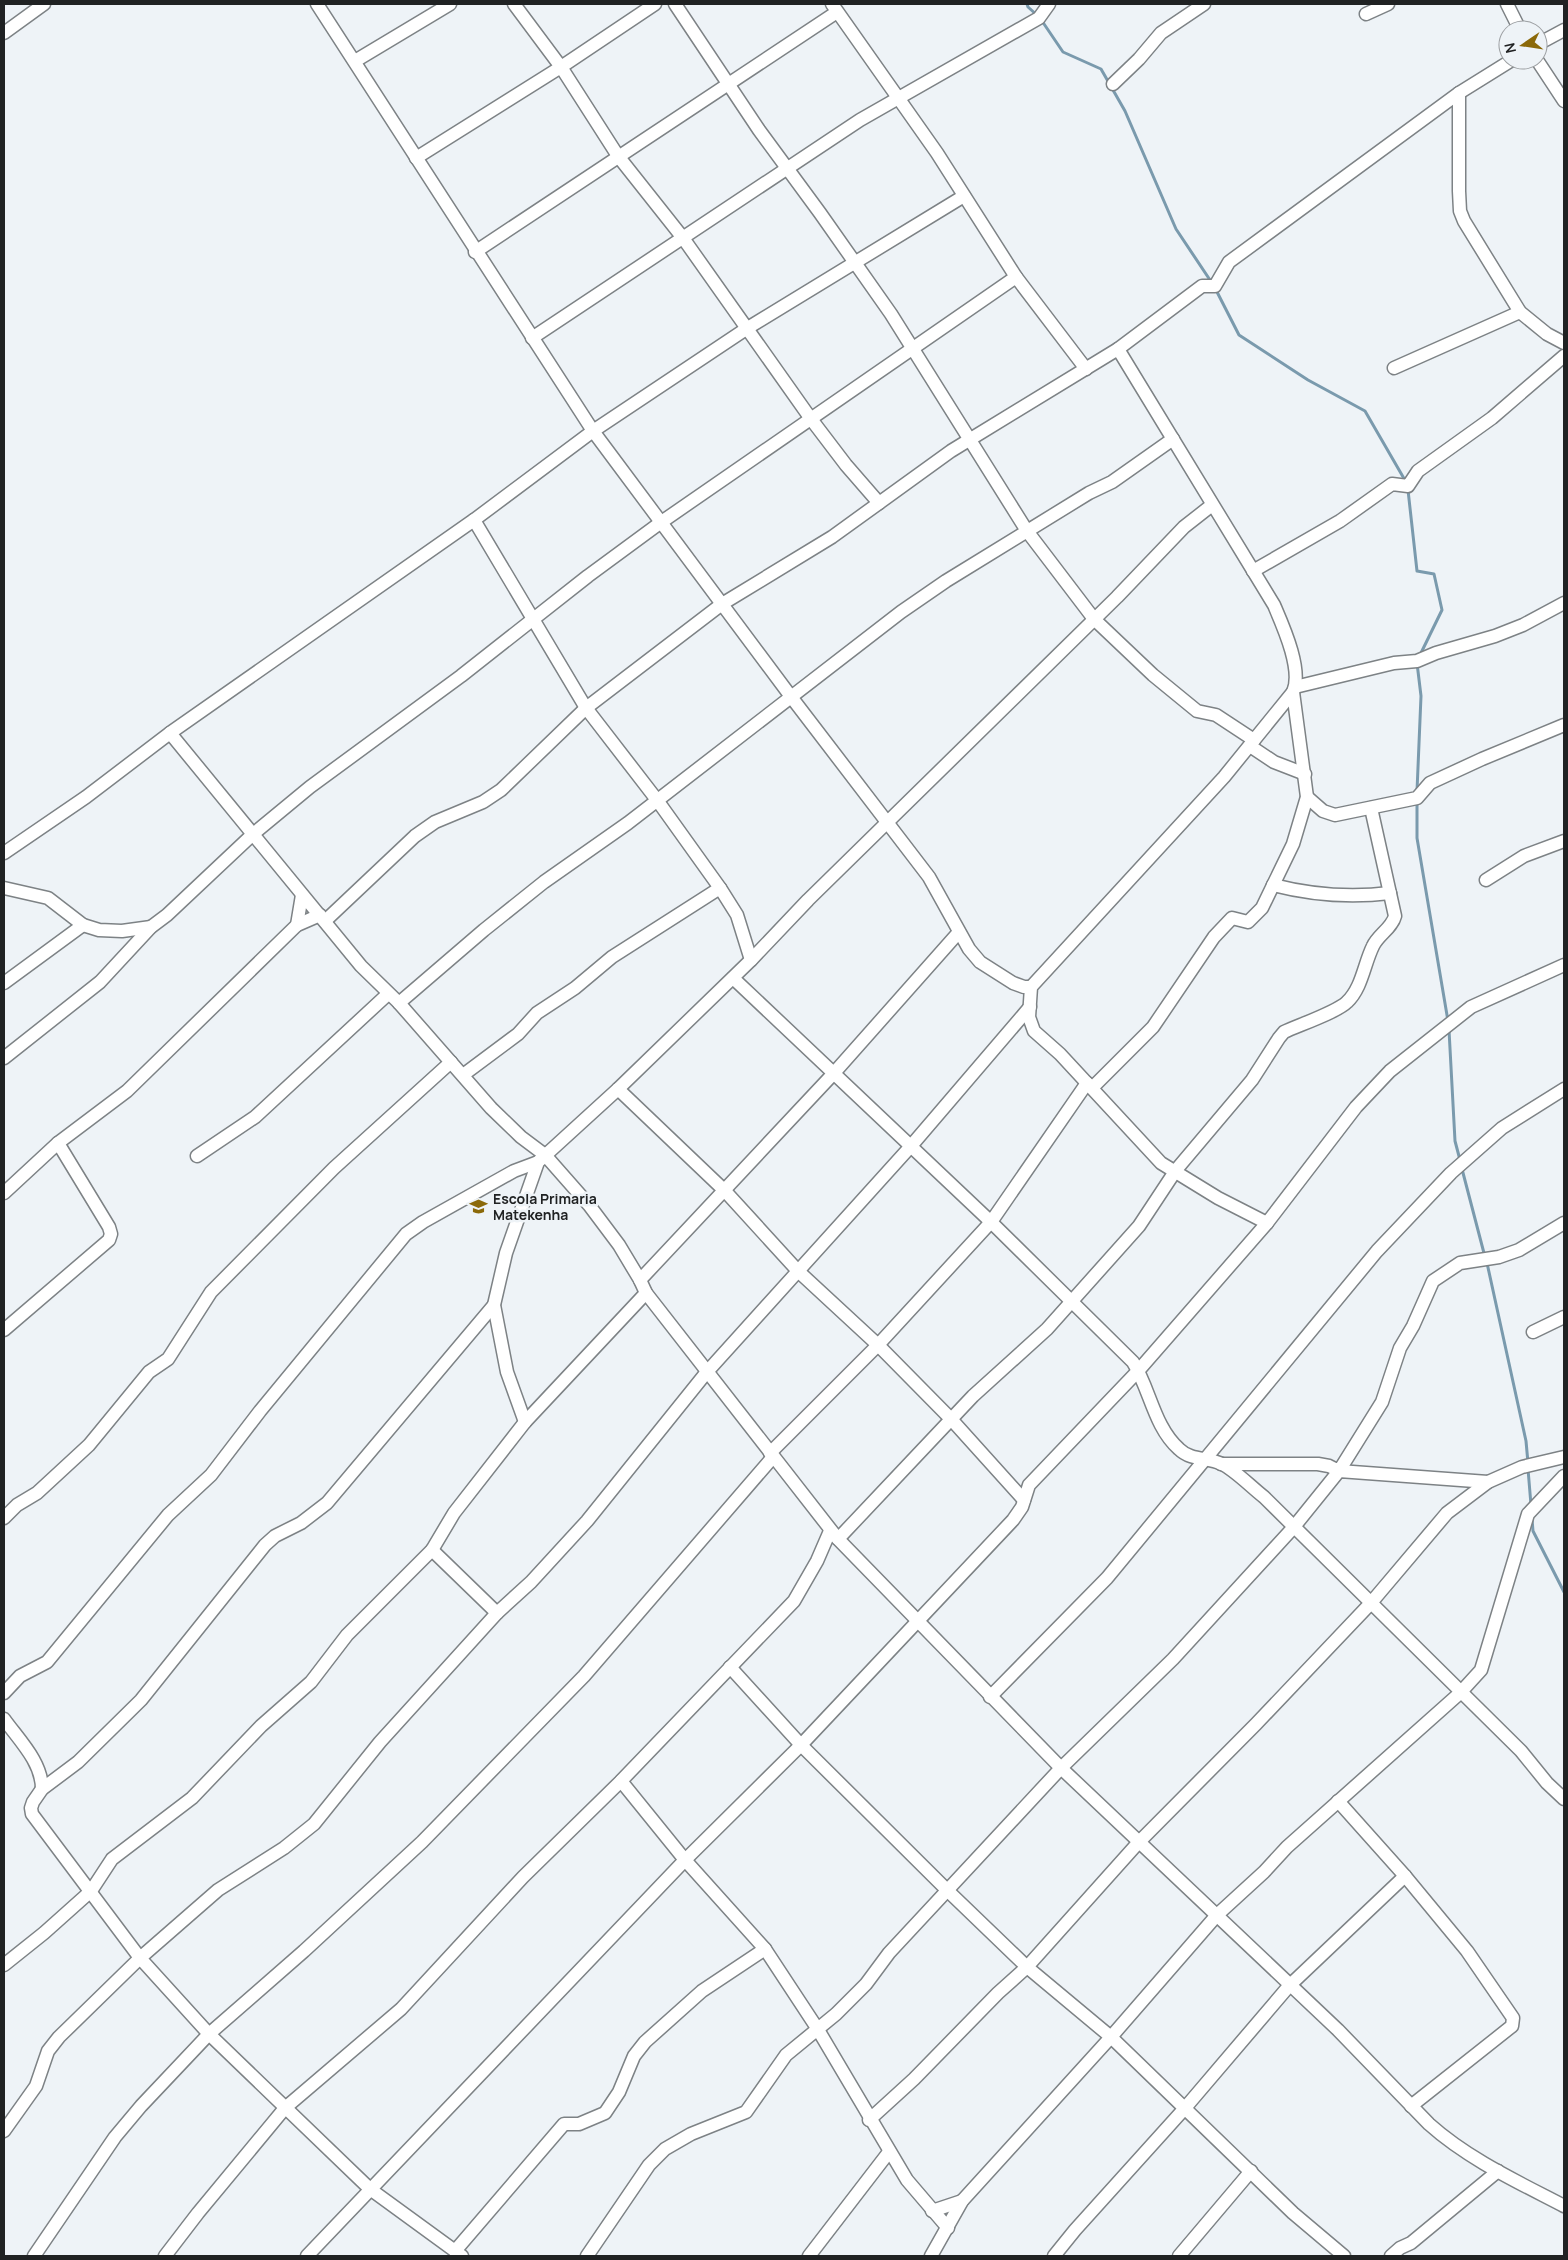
<svg xmlns="http://www.w3.org/2000/svg" width="1568" height="2260" font-family="Manrope,sans-serif">
	<rect width="100%" height="100%" fill="#eef3f7"/>
	<g fill="none" stroke-linecap="round" stroke-linejoin="round">
		<g stroke="#7a9aad" stroke-width="3">
			<path d="M 1027,4 L 1028,7 L 1038,16"/>
			<path d="M 1042,21 L 1063,52 L 1101,69 L 1125,111 L 1176,229 L 1212,283"/>
			<path d="M 1215,288 L 1239,335 L 1308,380 L 1365,411 L 1406,482"/>
			<path d="M 1408,490 L 1417,571 L 1434,574 L 1442,610 L 1420,655"/>
			<path d="M 1417,663 L 1421,696 L 1417,791"/>
			<path d="M 1417,800 L 1417,838 L 1448,1021"/>
			<path d="M 1449,1030 L 1455,1141 L 1460,1160"/>
			<path d="M 1462,1169 L 1485,1257"/>
			<path d="M 1487,1263 L 1526,1441 L 1528,1463"/>
			<path d="M 1528,1469 L 1531,1505"/>
			<path d="M 1532,1519 L 1533,1531 L 1564,1592"/>
		</g>
		<defs>
			<g id="minor">
				<path d="M 317,4 L 593,431 L 792,698 L 929,877 L 969,949 L 980,962 L 1013,983 L 1024,987 L 1031,987"/>
				<path d="M 514,4 L 561,67 L 618,156 L 683,238 L 811,419 L 846,465 L 879,503"/>
				<path d="M 675,4 L 759,130 L 820,213 L 891,314 L 1027,531 L 1094,619 L 1153,675 L 1197,711 L 1216,715 L 1254,740"/>
				<path d="M 832,4 L 937,153 L 1016,277 L 1086,369"/>
				<path d="M 1507,4 L 1520,30"/>
				<path d="M 1366,14 L 1388,4"/>
				<path d="M 4,33 L 44,4"/>
				<path d="M 1538,44 L 1564,30"/>
				<path d="M 1537,60 L 1564,101"/>
				<path d="M 355,61 L 450,4"/>
				<path d="M 1113,84 L 1139,59 L 1161,33 L 1204,4"/>
				<path d="M 1459,93 L 1459,191 L 1460,211 L 1464,221 L 1520,312 L 1547,334 L 1564,343"/>
				<path d="M 416,158 L 561,67 L 655,4"/>
				<path d="M 475,252 L 837,12"/>
				<path d="M 532,338 L 860,120 L 1039,18 L 1049,4"/>
				<path d="M 1394,368 L 1520,312"/>
				<path d="M 474,520 L 586,708 L 657,800 L 720,888 L 737,915 L 751,960"/>
				<path d="M 1253,571 L 1340,521 L 1392,484 L 1408,486 L 1418,471 L 1492,418 L 1564,356"/>
				<path d="M 1295,687 L 1394,663 L 1417,661 L 1436,653 L 1495,636 L 1523,625 L 1564,603"/>
				<path d="M 170,733 L 361,966 L 399,1003 L 491,1108 L 521,1137 L 545,1155 L 589,1205 L 619,1245 L 640,1280 L 646,1293 L 838,1539 L 1061,1768 L 1338,2030 L 1429,2124 C 1468,2159 1518,2182 1564,2206"/>
				<path d="M 1250,746 L 1274,762 L 1305,774"/>
				<path d="M 1307,797 L 1323,811 L 1335,815 L 1417,798 L 1430,783 L 1482,759 L 1564,725"/>
				<path d="M 4,853 L 86,797 L 170,733 L 474,520 L 593,431 L 746,329 L 964,196"/>
				<path d="M 1486,880 L 1524,856 L 1564,841"/>
				<path d="M 1273,885 C 1312,895 1350,898 1390,893"/>
				<path d="M 4,888 L 48,898 L 83,925 L 99,930 L 122,931 L 151,927"/>
				<path d="M 325,921 L 415,836 L 435,822 L 483,802 L 501,790 L 586,708 L 722,604 L 832,537 L 951,451 L 1118,349 L 1202,286 L 1215,286 L 1229,262 L 1459,93 L 1512,60"/>
				<path d="M 297,925 L 302,895"/>
				<path d="M 733,978 L 991,1222 L 1133,1362 C 1150,1389 1154,1427 1179,1449 C 1191,1461 1208,1457 1222,1464 C 1235,1470 1251,1487 1264,1497 L 1521,1751 L 1547,1783 L 1564,1799"/>
				<path d="M 4,983 L 83,925"/>
				<path d="M 399,1003 L 484,930 L 544,882 L 628,823 L 901,612 L 946,581 L 1089,493 L 1112,482 L 1173,439"/>
				<path d="M 4,1058 L 100,982 L 151,927 L 167,915 L 252,835 L 310,787 L 461,676 L 588,576 L 660,523 L 1016,277"/>
				<path d="M 463,1075 L 518,1034 L 537,1013 L 575,988 L 612,957 L 720,888"/>
				<path d="M 1092,1088 L 1153,1027 L 1214,937 L 1232,918 L 1248,922 L 1262,908 L 1293,844 L 1307,797 L 1293,692 C 1303,670 1283,626 1274,605 L 1118,349"/>
				<path d="M 618,1089 L 725,1191 L 798,1271 L 878,1345 L 951,1419 L 1024,1500"/>
				<path d="M 197,1156 L 255,1117 L 388,994"/>
				<path d="M 4,1193 L 58,1143 L 127,1091 L 297,925 L 320,915"/>
				<path d="M 1267,1223 L 1218,1198 L 1161,1163 L 1060,1054 L 1034,1031 L 1029,1017 L 1031,987 L 1224,777 L 1293,692"/>
				<path d="M 640,1280 L 834,1073 L 959,932"/>
				<path d="M 4,1330 L 109,1240 L 111,1234 L 109,1227 L 58,1143"/>
				<path d="M 1533,1332 L 1564,1317"/>
				<path d="M 525,1422 L 507,1372 L 494,1305 L 506,1253 L 538,1162 L 618,1089 L 751,960 L 808,900 L 1117,597 L 1184,527 L 1212,505"/>
				<path d="M 770,1453 L 878,1345 L 991,1222 L 1087,1083"/>
				<path d="M 1221,1464 L 1318,1464 L 1329,1466 L 1339,1471 L 1382,1402 L 1400,1348 L 1413,1326 L 1433,1281 L 1460,1263 L 1499,1257 L 1519,1250 L 1564,1223"/>
				<path d="M 4,1518 L 17,1505 L 37,1493 L 89,1445 L 149,1372 L 168,1359 L 211,1292 L 334,1168 L 451,1062"/>
				<path d="M 838,1539 L 973,1396 L 1047,1329 L 1139,1226 L 1176,1170 L 1252,1080 L 1279,1038 L 1284,1032 C 1299,1025 1337,1012 1347,1002 C 1362,988 1364,964 1373,946 C 1378,935 1392,928 1395,916 L 1371,808"/>
				<path d="M 432,1550 L 497,1613"/>
				<path d="M 730,1667 L 801,1745 L 948,1891 L 1027,1967 L 1111,2037 L 1293,2213 L 1344,2256"/>
				<path d="M 4,1693 L 20,1676 L 47,1662 L 168,1515 L 211,1475 L 260,1411 L 406,1234 L 423,1222 L 514,1171 L 538,1162"/>
				<path d="M 990,1697 L 1107,1578 L 1377,1251 L 1451,1173 L 1502,1128 L 1564,1089"/>
				<path d="M 4,1719 C 19,1740 42,1762 42,1789"/>
				<path d="M 621,1781 L 685,1860 L 765,1949 L 817,2028 L 907,2180 L 948,2228"/>
				<path d="M 1338,1801 L 1405,1876 L 1467,1951 L 1513,2018 L 1512,2026 L 1411,2106"/>
				<path d="M 4,1965 L 44,1933 L 91,1891 L 112,1859 L 192,1798 L 261,1726 L 311,1682 L 347,1635 L 432,1550 L 454,1513 L 525,1422 L 646,1293"/>
				<path d="M 869,2120 L 914,2079 L 998,1993 L 1027,1967 L 1138,1843 L 1256,1724 L 1370,1604 L 1447,1513 L 1488,1482 L 1522,1467 L 1564,1457"/>
				<path d="M 4,2131 L 36,2086 L 48,2051 L 59,2037 L 140,1958 L 218,1890 L 284,1848 L 314,1824 L 380,1742 L 497,1613 L 531,1582 L 587,1521 L 706,1373 L 911,1146 L 1030,1007"/>
				<path d="M 932,2211 L 962,2201"/>
				<path d="M 455,2251 L 564,2124 L 579,2124 L 605,2113 L 619,2092 L 634,2056 L 645,2042 L 702,1991 L 765,1949"/>
				<path d="M 34,2256 L 115,2137 L 141,2106 L 209,2034 L 304,1951 L 422,1842 L 584,1676 L 773,1457"/>
				<path d="M 165,2256 L 198,2213 L 285,2108 L 401,2009 L 523,1877 L 621,1781 L 794,1601 L 817,1561 L 830,1531"/>
				<path d="M 307,2256 L 685,1860 L 801,1745 L 1013,1520 L 1022,1507 L 1029,1485 L 1138,1371 L 1267,1223 L 1356,1107 L 1390,1071 L 1471,1007 L 1564,965"/>
				<path d="M 462,2256 L 370,2189 L 209,2034 L 140,1958 L 32,1814 L 31,1808 L 33,1802 L 42,1789 L 78,1762 L 141,1700 L 265,1545 L 275,1536 L 301,1523 L 327,1503 L 494,1305"/>
				<path d="M 587,2256 L 649,2165 L 665,2149 L 691,2134 L 746,2112 L 786,2055 L 836,2014 L 866,1984 L 889,1953 L 1061,1768 L 1173,1659 L 1293,1528 L 1339,1471 L 1488,1482"/>
				<path d="M 809,2256 L 889,2152"/>
				<path d="M 931,2256 L 962,2201 L 1111,2037 L 1217,1915 L 1264,1872 L 1287,1847 L 1460,1693 L 1481,1670 L 1528,1514 L 1564,1476"/>
				<path d="M 1054,2256 L 1075,2230 L 1185,2108 L 1289,1986 L 1405,1876"/>
				<path d="M 1179,2256 L 1251,2171"/>
				<path d="M 1391,2256 L 1400,2248 L 1411,2243 L 1498,2171"/>
			</g>
		</defs>
		<use href="#minor" stroke="#7d8285" stroke-width="15"/>
		<use href="#minor" stroke="#fff" stroke-width="12"/>
	</g>
	<defs>
		<symbol id="school-bare" viewBox="-9 -9 18 18"><path d="M0-5L7-2L0 1L-7-2ZM-4 1L0 2.5L4 1V4Q0 6-4 4Z" fill="#8b6909" stroke="#eef3f7" stroke-width="2.5" paint-order="stroke"/></symbol>
	</defs>
	<g fill-rule="evenodd">
		<use href="#school-bare" x="466" y="1194" width="25" height="25"/>
	</g>
	<g text-anchor="middle" stroke-width="5" stroke-linejoin="round" paint-order="stroke">
		<g font-size="14" font-weight="bold" fill="#202223" stroke="#eef3f7" text-anchor="start">
			<text x="493" y="1204">Escola Primaria<tspan x="493" dy="16">Matekenha</tspan></text>
		</g>
	</g>
	<rect width="1568" height="2260" fill="none" stroke="#202223" stroke-width="10"/>
	<g transform="translate(1523 45) rotate(257)"><circle r="24" fill="#eef3f7" stroke="#9c9fa2"/>
	<path d="M0-4L9 19L0 12L-9 19Z" fill="#8b6909"/>
	<text y="-8" font-size="14" font-weight="bold" text-anchor="middle" fill="#202223">N</text>
	</g>
</svg>
